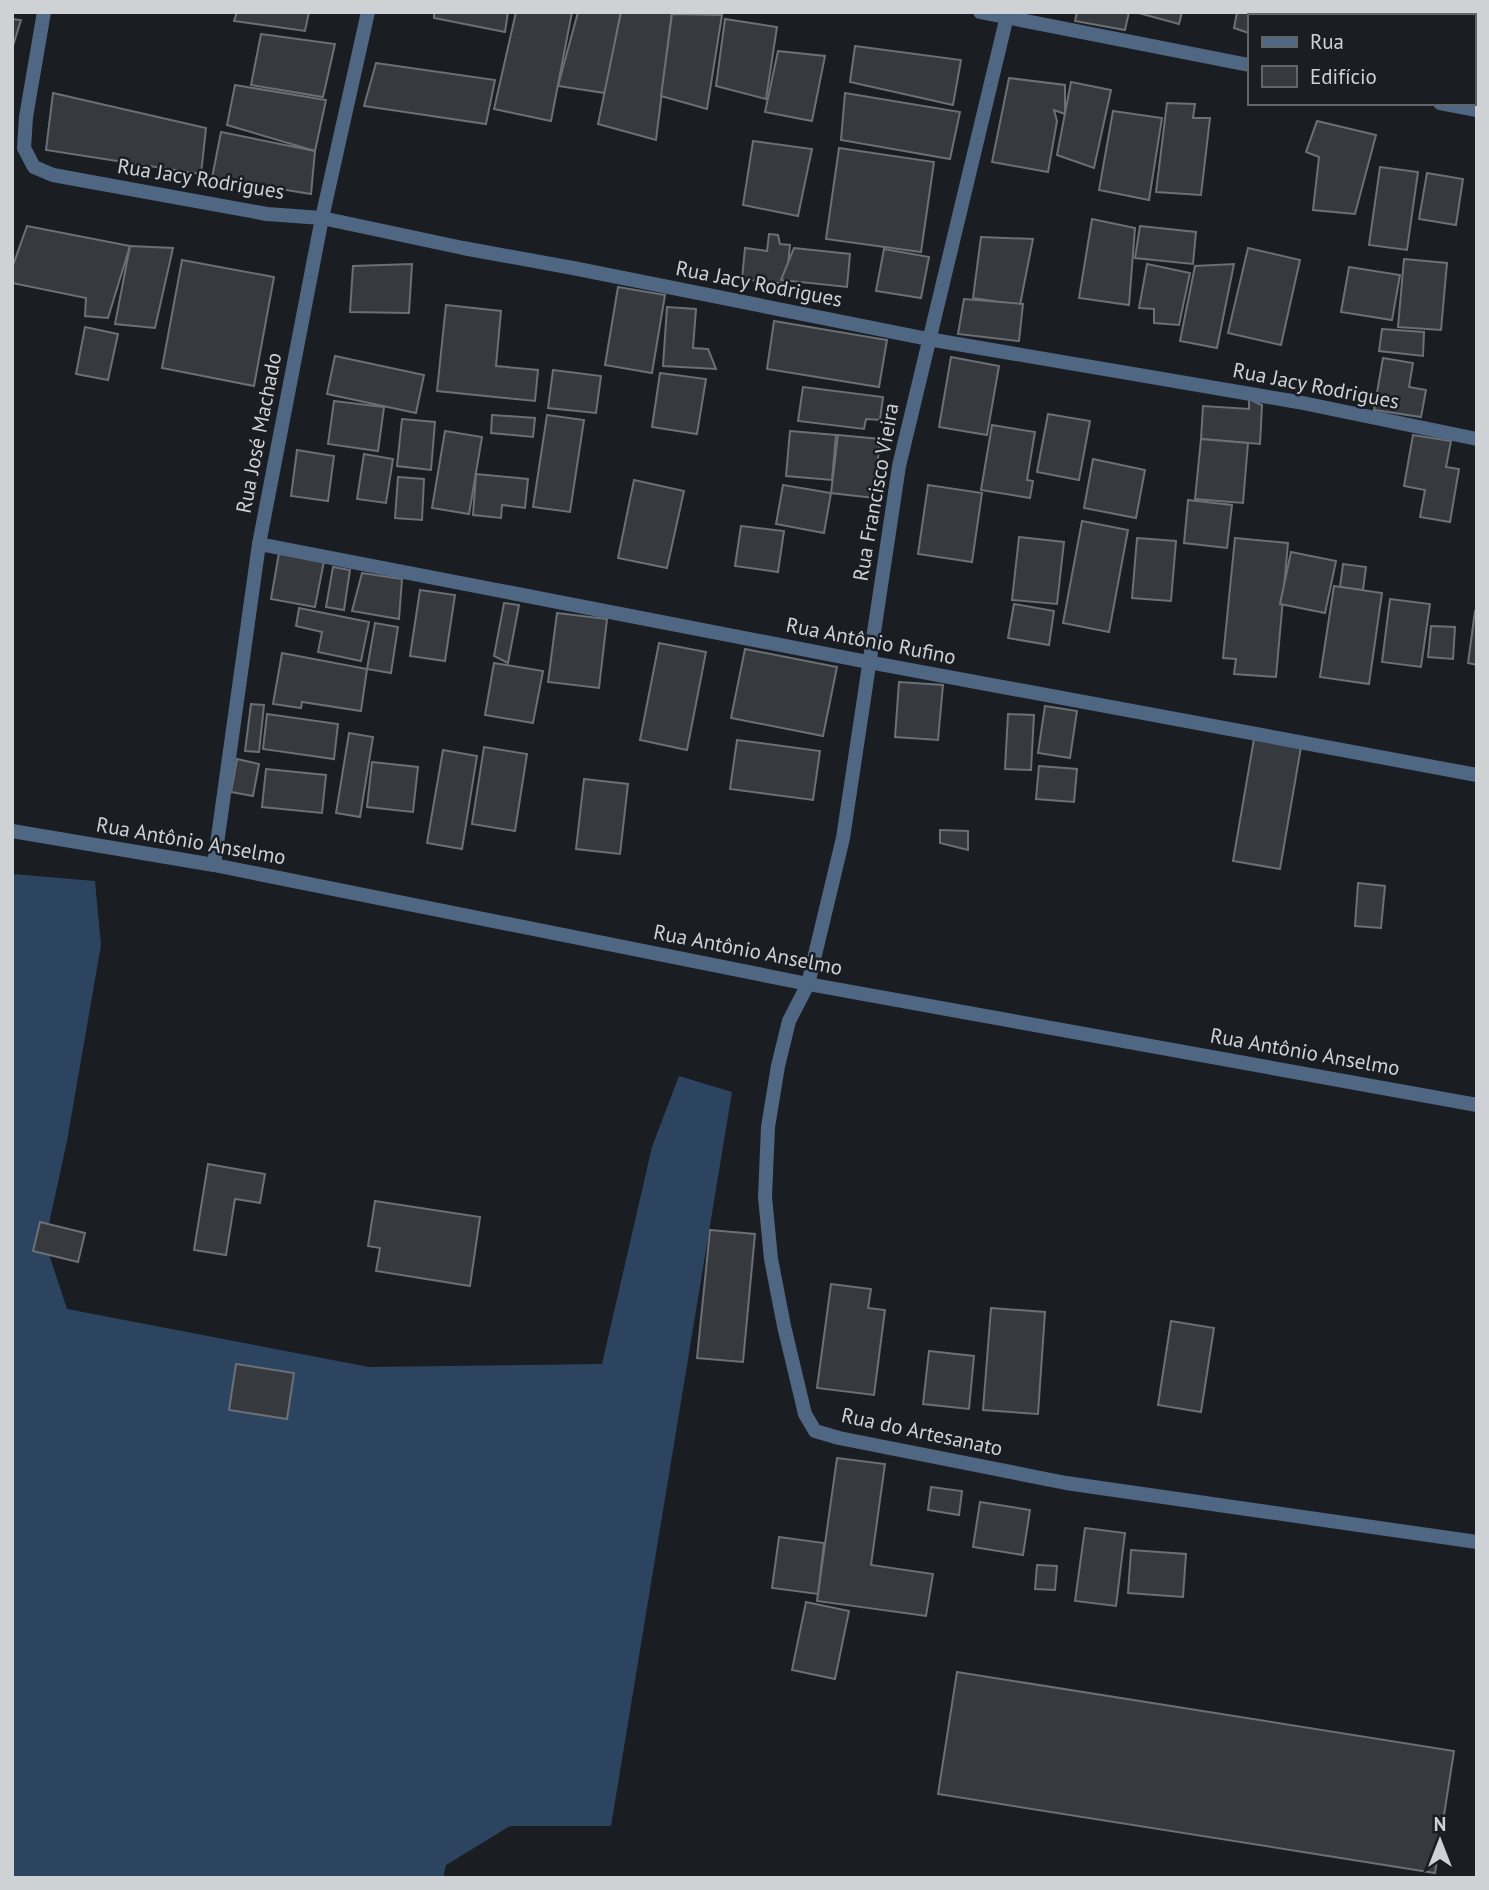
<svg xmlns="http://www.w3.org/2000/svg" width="1489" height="1890" font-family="'PT Sans',sans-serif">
	<rect width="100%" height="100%" fill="#1a1e23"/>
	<path fill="#2d4460" d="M 12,874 L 95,881 L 101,945 L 67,1141 L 45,1242 L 67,1309 L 369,1367 L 602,1364 L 652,1147 L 679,1076 L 732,1092 L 611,1826 L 510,1826 L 446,1865 L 443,1878 L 12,1878 Z"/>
	<g fill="#363a3f" stroke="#6b7076" stroke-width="2">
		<path d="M 237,12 L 309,12 L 305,31 L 234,21 Z"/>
		<path d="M 434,12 L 508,12 L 505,32 L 434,18 Z"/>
		<path d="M 516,12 L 572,12 L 551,121 L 494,109 Z"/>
		<path d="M 578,12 L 621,12 L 605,93 L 558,86 Z"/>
		<path d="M 621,12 L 672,12 L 656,140 L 598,124 Z"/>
		<path d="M 1077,12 L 1129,12 L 1125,30 L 1075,21 Z"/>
		<path d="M 1135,12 L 1182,12 L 1179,24 Z"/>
		<path d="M 1237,12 L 1289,12 L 1289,16 L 1249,16 L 1249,33 L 1234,28 Z"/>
		<path d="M 1293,12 L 1345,12 L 1344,16 L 1292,16 Z"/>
		<path d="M 672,14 L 722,15 L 707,109 L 661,96 Z"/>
		<path d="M 12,19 L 21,20 L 12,49 Z"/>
		<path d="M 725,19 L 777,27 L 766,99 L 716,86 Z"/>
		<path d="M 261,34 L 335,44 L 323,97 L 251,85 Z"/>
		<path d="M 855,46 L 961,60 L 953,105 L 850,82 Z"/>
		<path d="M 778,51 L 825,56 L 812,121 L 765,112 Z"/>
		<path d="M 376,63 L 495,80 L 486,124 L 364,106 Z"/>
		<path d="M 1009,78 L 1065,85 L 1065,114 L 1054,110 L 1057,121 L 1048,172 L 992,162 Z"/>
		<path d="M 1071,82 L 1111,90 L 1094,168 L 1057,155 Z"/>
		<path d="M 235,85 L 326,100 L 315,151 L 227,125 Z"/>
		<path d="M 53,93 L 206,128 L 201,174 L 46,150 Z"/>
		<path d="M 845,93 L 960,112 L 950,159 L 841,140 Z"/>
		<path d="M 1167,103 L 1195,104 L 1193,118 L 1210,118 L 1201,195 L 1156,192 Z"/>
		<path d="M 1113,111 L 1162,118 L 1149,200 L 1099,190 Z"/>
		<path d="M 1317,121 L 1376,135 L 1355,214 L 1313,210 L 1319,157 L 1306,152 Z"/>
		<path d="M 221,132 L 315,151 L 311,194 L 212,178 Z"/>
		<path d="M 753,141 L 812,149 L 798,216 L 743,205 Z"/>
		<path d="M 839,148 L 934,162 L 921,252 L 826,239 Z"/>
		<path d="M 1380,167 L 1418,172 L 1407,250 L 1369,245 Z"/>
		<path d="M 1427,173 L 1463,179 L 1456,225 L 1419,219 Z"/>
		<path d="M 1092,219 L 1135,228 L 1129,305 L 1079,298 Z"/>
		<path d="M 27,226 L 130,246 L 108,318 L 85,316 L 86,298 L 12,283 L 12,268 Z"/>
		<path d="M 1140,226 L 1196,232 L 1193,264 L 1135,258 Z"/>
		<path d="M 769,234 L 778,235 L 780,244 L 790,245 L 786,284 L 742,279 L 745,248 L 767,251 Z"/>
		<path d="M 981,237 L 1033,239 L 1020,305 L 973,298 Z"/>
		<path d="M 130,246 L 173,248 L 155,328 L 115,324 Z"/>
		<path d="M 794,248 L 850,254 L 847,287 L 781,280 Z"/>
		<path d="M 1248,248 L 1300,260 L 1281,345 L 1228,333 Z"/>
		<path d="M 884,249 L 929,257 L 921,298 L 876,291 Z"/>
		<path d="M 1404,259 L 1447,263 L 1441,330 L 1398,327 Z"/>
		<path d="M 182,260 L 274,277 L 254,386 L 162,368 Z"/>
		<path d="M 412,264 L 409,313 L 350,312 L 353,266 Z"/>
		<path d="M 1147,264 L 1190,273 L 1179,325 L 1154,323 L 1154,309 L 1139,308 Z"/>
		<path d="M 1234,264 L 1217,348 L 1180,341 L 1195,266 Z"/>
		<path d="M 1349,267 L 1400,275 L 1392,320 L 1341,312 Z"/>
		<path d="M 618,287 L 665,295 L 652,373 L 605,365 Z"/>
		<path d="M 964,299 L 1023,304 L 1019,341 L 958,334 Z"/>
		<path d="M 446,305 L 501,311 L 496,366 L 538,370 L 535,401 L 437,391 Z"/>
		<path d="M 667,307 L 696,309 L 693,348 L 708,349 L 716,369 L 663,366 Z"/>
		<path d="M 774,321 L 887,340 L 879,387 L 767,369 Z"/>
		<path d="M 85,327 L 118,334 L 108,380 L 76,374 Z"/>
		<path d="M 1382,329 L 1424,332 L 1423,356 L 1379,351 Z"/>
		<path d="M 335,356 L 424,375 L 416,413 L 327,394 Z"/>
		<path d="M 951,357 L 999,366 L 987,435 L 939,427 Z"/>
		<path d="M 1383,358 L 1413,363 L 1409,387 L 1426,390 L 1421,417 L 1374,410 Z"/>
		<path d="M 553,370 L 601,376 L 596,413 L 548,408 Z"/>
		<path d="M 660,373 L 706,379 L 697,434 L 652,427 Z"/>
		<path d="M 803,387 L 883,397 L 880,420 L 866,419 L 864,429 L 798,421 Z"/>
		<path d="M 1249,399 L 1262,405 L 1260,444 L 1201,439 L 1203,406 L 1249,409 Z"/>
		<path d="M 334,401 L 384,407 L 378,451 L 328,444 Z"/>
		<path d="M 1048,414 L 1090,421 L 1079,480 L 1037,472 Z"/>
		<path d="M 492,415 L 535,418 L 533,437 L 491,433 Z"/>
		<path d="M 547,415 L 584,420 L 570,512 L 533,507 Z"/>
		<path d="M 402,419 L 435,422 L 431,470 L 397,466 Z"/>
		<path d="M 992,425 L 1035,432 L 1027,480 L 1033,481 L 1030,498 L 981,490 Z"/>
		<path d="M 445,431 L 482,437 L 469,514 L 432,508 Z"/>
		<path d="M 790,431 L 836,435 L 832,480 L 786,476 Z"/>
		<path d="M 838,435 L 880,439 L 874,498 L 831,493 Z"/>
		<path d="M 1413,435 L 1451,441 L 1446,467 L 1459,469 L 1450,522 L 1420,517 L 1425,490 L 1404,486 Z"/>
		<path d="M 1201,439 L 1248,443 L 1243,503 L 1195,499 Z"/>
		<path d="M 297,450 L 334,456 L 328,501 L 291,496 Z"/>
		<path d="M 364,454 L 393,459 L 386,503 L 357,499 Z"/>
		<path d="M 1093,459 L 1145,470 L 1136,518 L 1084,508 Z"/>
		<path d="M 476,474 L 528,479 L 525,508 L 502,505 L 501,518 L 473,515 Z"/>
		<path d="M 398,477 L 424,479 L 422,520 L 395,518 Z"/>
		<path d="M 634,480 L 684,491 L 667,568 L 618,558 Z"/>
		<path d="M 783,485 L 831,493 L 824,533 L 776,524 Z"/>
		<path d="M 928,485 L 982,493 L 972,562 L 918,554 Z"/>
		<path d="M 1188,500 L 1232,505 L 1227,548 L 1184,543 Z"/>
		<path d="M 1082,521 L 1128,530 L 1109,632 L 1063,623 Z"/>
		<path d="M 741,526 L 784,531 L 778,572 L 735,566 Z"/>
		<path d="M 1019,537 L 1064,542 L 1057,604 L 1012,600 Z"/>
		<path d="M 1137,538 L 1176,541 L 1171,601 L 1132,598 Z"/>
		<path d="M 1235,538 L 1288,543 L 1276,677 L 1234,674 L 1236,659 L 1223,658 Z"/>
		<path d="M 1291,552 L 1336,561 L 1325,613 L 1280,604 Z"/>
		<path d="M 279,553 L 324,561 L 315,607 L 271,599 Z"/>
		<path d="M 1343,564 L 1366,567 L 1363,590 L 1340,587 Z"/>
		<path d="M 333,567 L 350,570 L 344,610 L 326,607 Z"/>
		<path d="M 362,573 L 402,579 L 399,619 L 352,611 Z"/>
		<path d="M 1334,586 L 1382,593 L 1369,684 L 1320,677 Z"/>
		<path d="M 420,590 L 455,595 L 445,661 L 410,656 Z"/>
		<path d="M 1390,599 L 1430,604 L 1421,667 L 1382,662 Z"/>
		<path d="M 504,603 L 519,605 L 508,663 L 494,656 Z"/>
		<path d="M 1014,604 L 1054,611 L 1049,645 L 1008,638 Z"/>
		<path d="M 299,608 L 369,622 L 361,661 L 318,652 L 322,632 L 296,626 Z"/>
		<path d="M 1475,611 L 1477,611 L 1477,665 L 1468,663 Z"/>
		<path d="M 557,613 L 607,619 L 599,688 L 548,682 Z"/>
		<path d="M 375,623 L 398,627 L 391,673 L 367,669 Z"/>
		<path d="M 1431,626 L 1455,627 L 1453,659 L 1428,657 Z"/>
		<path d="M 659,643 L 706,652 L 687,750 L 640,740 Z"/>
		<path d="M 745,649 L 837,667 L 823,736 L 731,718 Z"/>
		<path d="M 282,653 L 367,669 L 361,711 L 302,702 L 301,708 L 273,704 Z"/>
		<path d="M 494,663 L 543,671 L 533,723 L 485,715 Z"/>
		<path d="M 899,682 L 943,685 L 938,740 L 895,737 Z"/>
		<path d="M 251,704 L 264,705 L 259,752 L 245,751 Z"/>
		<path d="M 1045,706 L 1077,711 L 1070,758 L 1038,753 Z"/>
		<path d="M 267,714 L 338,724 L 334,759 L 263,749 Z"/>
		<path d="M 1008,714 L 1034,715 L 1031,770 L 1005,769 Z"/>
		<path d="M 349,733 L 373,737 L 360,817 L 336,813 Z"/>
		<path d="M 1254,739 L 1301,747 L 1280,869 L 1233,861 Z"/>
		<path d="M 737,740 L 820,751 L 813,800 L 730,789 Z"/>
		<path d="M 484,747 L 527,754 L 515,831 L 472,824 Z"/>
		<path d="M 443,750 L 477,756 L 462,849 L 427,843 Z"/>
		<path d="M 237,759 L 259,764 L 253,796 L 231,792 Z"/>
		<path d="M 372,762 L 418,767 L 413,812 L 367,807 Z"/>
		<path d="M 1039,766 L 1077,769 L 1074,802 L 1036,799 Z"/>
		<path d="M 266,769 L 326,775 L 322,813 L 262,807 Z"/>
		<path d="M 584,779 L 628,784 L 620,854 L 576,849 Z"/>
		<path d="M 940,830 L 968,831 L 968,850 L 940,843 Z"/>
		<path d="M 1358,883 L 1385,886 L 1381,928 L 1355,926 Z"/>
		<path d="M 208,1164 L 265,1174 L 260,1203 L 235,1199 L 226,1255 L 194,1250 Z"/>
		<path d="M 375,1201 L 480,1217 L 470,1286 L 376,1271 L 380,1248 L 368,1246 Z"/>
		<path d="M 40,1222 L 85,1233 L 78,1262 L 33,1251 Z"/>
		<path d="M 710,1230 L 755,1234 L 743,1362 L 697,1358 Z"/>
		<path d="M 831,1284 L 871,1289 L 868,1308 L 885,1310 L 874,1395 L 817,1388 Z"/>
		<path d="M 991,1308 L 1045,1312 L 1038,1414 L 983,1410 Z"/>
		<path d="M 1171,1321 L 1214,1328 L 1201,1412 L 1158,1405 Z"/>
		<path d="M 929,1351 L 974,1356 L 969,1409 L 923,1404 Z"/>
		<path d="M 236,1364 L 294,1373 L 287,1419 L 229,1410 Z"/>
		<path d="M 837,1458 L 885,1464 L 871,1565 L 933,1574 L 926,1616 L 817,1601 Z"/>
		<path d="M 931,1487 L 962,1491 L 959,1515 L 928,1510 Z"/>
		<path d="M 980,1502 L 1030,1510 L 1023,1555 L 973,1547 Z"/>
		<path d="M 1085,1528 L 1125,1533 L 1116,1606 L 1075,1601 Z"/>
		<path d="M 779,1537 L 824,1543 L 818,1594 L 772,1588 Z"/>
		<path d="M 1131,1550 L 1186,1554 L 1183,1597 L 1128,1593 Z"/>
		<path d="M 1037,1565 L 1057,1566 L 1055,1590 L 1035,1589 Z"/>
		<path d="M 806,1602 L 849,1611 L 835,1679 L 792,1670 Z"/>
		<path d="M 957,1672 L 1454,1751 L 1435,1873 L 938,1794 Z"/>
	</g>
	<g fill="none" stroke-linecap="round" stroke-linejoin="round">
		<g stroke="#506783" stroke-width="14">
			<path d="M 44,12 L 26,117 L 24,148 L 34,167 L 53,175 L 267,214 L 322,218 L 463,248 L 573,268 L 928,339 L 1298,402 L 1477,439"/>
			<path d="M 980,12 L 1249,65"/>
			<path d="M 1008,12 L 899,466 L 843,838 L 808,984 L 789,1021 L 778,1066 L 768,1127 L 765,1197 L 771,1259 L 784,1326 L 805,1414 L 815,1431 L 839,1438 L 1066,1483 L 1477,1542"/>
			<path d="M 1440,103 L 1477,110"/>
			<path d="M 259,544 L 868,662 L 1477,775"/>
			<path d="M 12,831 L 214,865 L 808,984 L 1477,1105"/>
			<path d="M 214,865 L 259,544 L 322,218 L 368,12"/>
		</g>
	</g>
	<g text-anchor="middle" stroke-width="5" stroke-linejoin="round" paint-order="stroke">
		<g font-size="21" fill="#cfd2d5" stroke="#1a1e23">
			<text transform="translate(201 179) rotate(9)" y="7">Rua Jacy Rodrigues</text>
			<text transform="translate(759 284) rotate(11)" y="7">Rua Jacy Rodrigues</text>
			<text transform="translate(1316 386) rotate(11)" y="7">Rua Jacy Rodrigues</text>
			<text transform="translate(259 433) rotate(-79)" y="7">Rua José Machado</text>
			<text transform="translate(876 492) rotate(-80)" y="7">Rua Francisco Vieira</text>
			<text transform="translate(871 641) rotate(11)" y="7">Rua Antônio Rufino</text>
			<text transform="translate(191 841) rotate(10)" y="7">Rua Antônio Anselmo</text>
			<text transform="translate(748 950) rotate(11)" y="7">Rua Antônio Anselmo</text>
			<text transform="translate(1305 1052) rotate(10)" y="7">Rua Antônio Anselmo</text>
			<text transform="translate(922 1432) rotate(12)" y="7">Rua do Artesanato</text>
		</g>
	</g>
	<rect width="1489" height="1890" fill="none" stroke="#cfd2d5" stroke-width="28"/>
	<rect x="1248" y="14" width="228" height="91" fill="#1a1e23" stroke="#62666a" stroke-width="2"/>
	<rect x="1262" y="37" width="35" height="10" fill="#506783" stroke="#62666a" stroke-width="2"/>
	<text x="1310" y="49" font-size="21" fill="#cfd2d5">Rua</text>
	<rect x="1262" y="66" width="35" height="21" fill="#363a3f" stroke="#62666a" stroke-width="2"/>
	<text x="1310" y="84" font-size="21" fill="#cfd2d5">Edifício</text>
	<g transform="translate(1440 1841)" stroke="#1a1e23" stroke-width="5" paint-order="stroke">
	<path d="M0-5L12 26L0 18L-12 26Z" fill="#cfd2d5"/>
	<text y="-10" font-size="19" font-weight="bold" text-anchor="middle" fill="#cfd2d5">N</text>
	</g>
</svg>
